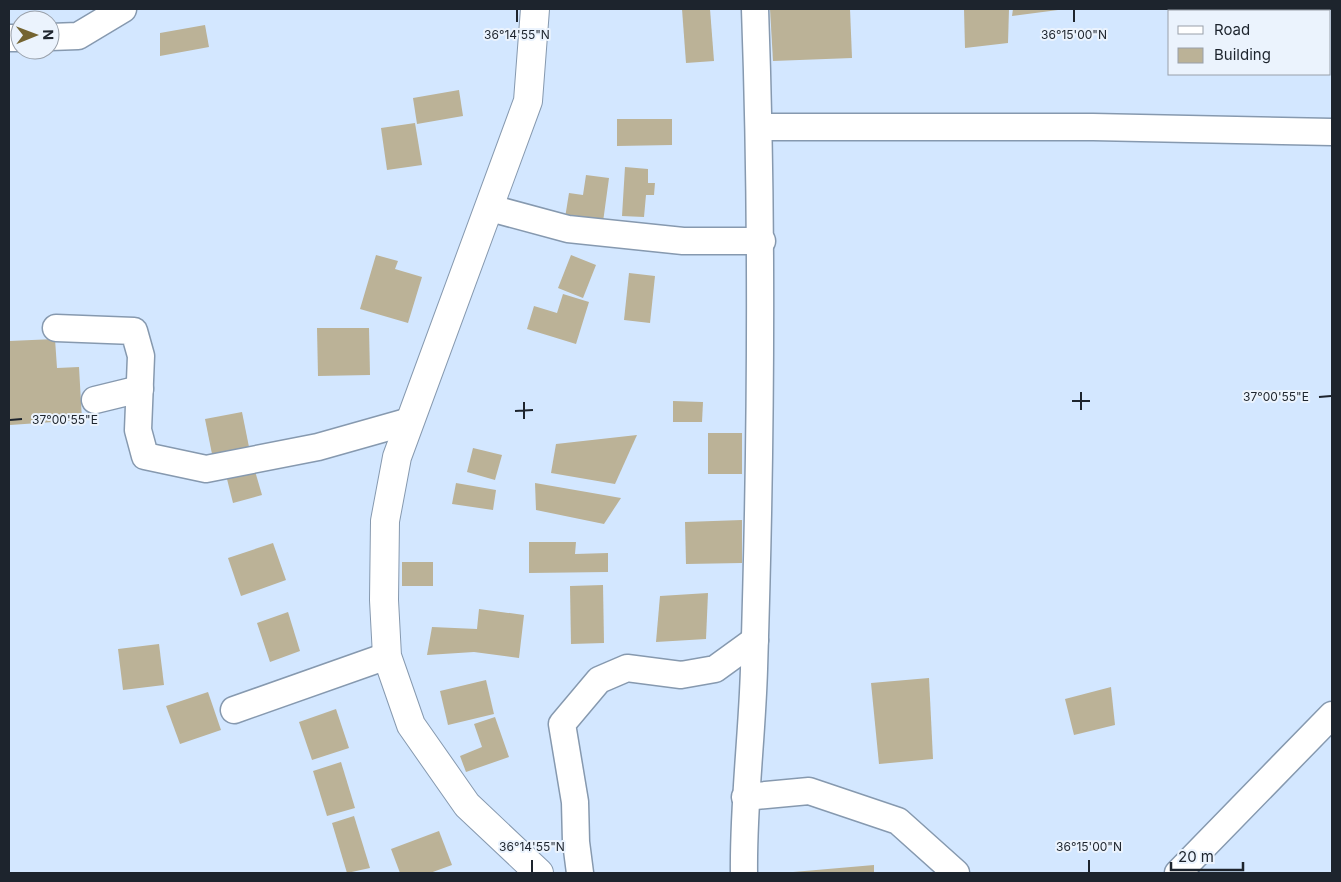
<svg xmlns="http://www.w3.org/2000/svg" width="1341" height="882" font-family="Inter,sans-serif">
	<rect width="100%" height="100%" fill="#d3e7ff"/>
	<g fill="#bbb297">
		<path d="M 682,9 L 710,9 L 714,61 L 686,63 Z"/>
		<path d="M 770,9 L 850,9 L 852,58 L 773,61 Z"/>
		<path d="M 964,9 L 1009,9 L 1008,43 L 965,48 Z"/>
		<path d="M 1013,9 L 1058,9 L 1058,10 L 1012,16 Z"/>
		<path d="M 205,25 L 209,47 L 160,56 L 160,33 Z"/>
		<path d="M 459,90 L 463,116 L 417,124 L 413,98 Z"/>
		<path d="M 617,119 L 672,119 L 672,145 L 617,146 Z"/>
		<path d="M 415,123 L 422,165 L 387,170 L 381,128 Z"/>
		<path d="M 625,167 L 648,169 L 648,183 L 655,183 L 654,195 L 646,195 L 644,217 L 622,216 Z"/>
		<path d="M 586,175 L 609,178 L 603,222 L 565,218 L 569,193 L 583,195 Z"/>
		<path d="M 376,255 L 398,261 L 395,269 L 422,277 L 408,323 L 360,309 Z"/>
		<path d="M 571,255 L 596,265 L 583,298 L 558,288 Z"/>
		<path d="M 629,273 L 655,276 L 650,323 L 624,320 Z"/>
		<path d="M 563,294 L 589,302 L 576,344 L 527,329 L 534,306 L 557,313 Z"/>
		<path d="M 317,328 L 369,328 L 370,375 L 318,376 Z"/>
		<path d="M 55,339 L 57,368 L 79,367 L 82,420 L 10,425 L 9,341 Z"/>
		<path d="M 673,401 L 703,402 L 702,422 L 673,422 Z"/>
		<path d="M 242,412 L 250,452 L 213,459 L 205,419 Z"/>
		<rect x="708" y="433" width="34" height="41"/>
		<path d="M 637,435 L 615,484 L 551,473 L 556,444 Z"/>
		<path d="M 473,448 L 502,455 L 495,480 L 467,472 Z"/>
		<path d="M 255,471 L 262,495 L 233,503 L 227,479 Z"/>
		<path d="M 456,483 L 496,490 L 493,510 L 452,504 Z"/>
		<path d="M 535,483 L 621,498 L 604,524 L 536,510 Z"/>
		<path d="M 742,520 L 742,563 L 686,564 L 685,522 Z"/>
		<path d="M 529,542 L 576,542 L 575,554 L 608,553 L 608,572 L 529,573 Z"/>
		<path d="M 273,543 L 286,580 L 241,596 L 228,558 Z"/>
		<rect x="402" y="562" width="31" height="24"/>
		<path d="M 603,585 L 604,643 L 571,644 L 570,586 Z"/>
		<path d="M 708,593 L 706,639 L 656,642 L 660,596 Z"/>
		<path d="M 479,609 L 524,615 L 519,658 L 474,652 L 427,655 L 432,627 L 477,629 Z"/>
		<path d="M 288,612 L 300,651 L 270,662 L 257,623 Z"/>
		<path d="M 159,644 L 164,685 L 123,690 L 118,649 Z"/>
		<path d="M 929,678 L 933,759 L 879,764 L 871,683 Z"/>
		<path d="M 486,680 L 494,714 L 448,725 L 440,691 Z"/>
		<path d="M 1111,687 L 1115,725 L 1074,735 L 1065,699 Z"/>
		<path d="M 208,692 L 221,730 L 180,744 L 166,706 Z"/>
		<path d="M 336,709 L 349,748 L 312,760 L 299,722 Z"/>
		<path d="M 495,717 L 509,757 L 466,772 L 460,756 L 482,747 L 474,724 Z"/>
		<path d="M 341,762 L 355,808 L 327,816 L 313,771 Z"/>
		<path d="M 354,816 L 370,868 L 347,873 L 332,823 Z"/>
		<path d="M 439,831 L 452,865 L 430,873 L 400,873 L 391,849 Z"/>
		<path d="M 874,865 L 874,873 L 793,873 L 793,872 Z"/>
	</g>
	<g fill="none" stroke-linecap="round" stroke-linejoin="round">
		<defs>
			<g id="street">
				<path d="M 50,37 L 78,36 L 123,9"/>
				<path d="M 9,38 L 20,38"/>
				<path d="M 759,127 L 1093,127 L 1332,132"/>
				<path d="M 490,208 L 568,229 L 683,241 L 762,241"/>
				<path d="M 56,328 L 134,331 L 141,356 L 138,430 L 145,456 L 206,469 L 318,447 L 410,421"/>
				<path d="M 95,400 L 140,389"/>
				<path d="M 234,710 L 387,656"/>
				<path d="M 745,797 L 809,791 L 898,821 L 956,873"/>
				<path d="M 580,873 L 576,842 L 575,802 L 562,724 L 599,680 L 627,668 L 681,675 L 715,669 L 755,640"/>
				<path d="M 744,873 C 743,805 752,738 754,669 C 761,449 763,229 755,9"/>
				<path d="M 1178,873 L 1332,715"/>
			</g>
			<path id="secondary" d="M 535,9 L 528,101 L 397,457 L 385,521 L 384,600 L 387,656 L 411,725 L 467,805 L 539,873"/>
		</defs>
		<use href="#street" stroke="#8699af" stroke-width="29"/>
		<use href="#secondary" stroke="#8699af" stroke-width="30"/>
		<use href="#street" stroke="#fff" stroke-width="26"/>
		<use href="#secondary" stroke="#fff" stroke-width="28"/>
	</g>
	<path fill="none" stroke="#1d242d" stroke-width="2" d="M 517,10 L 517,22M 1074,10 L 1074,22M 1081,392 L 1081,410M 1319,397 L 1331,396M 1072,401 L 1090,401M 524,402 L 524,419M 515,411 L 533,410M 10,420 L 22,419M 532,860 L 532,872M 1089,860 L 1089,872"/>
	<g font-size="12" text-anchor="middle" fill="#1d242d" stroke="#ebf3fd" stroke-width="4" stroke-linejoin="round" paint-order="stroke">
		<text x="517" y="39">36°14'55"N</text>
		<text x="1074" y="39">36°15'00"N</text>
		<text x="1276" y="401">37°00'55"E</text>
		<text x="65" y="424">37°00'55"E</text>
		<text x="532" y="851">36°14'55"N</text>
		<text x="1089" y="851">36°15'00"N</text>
	</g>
	<rect width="1341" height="882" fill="none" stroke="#1d242d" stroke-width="20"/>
	<rect x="1168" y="10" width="162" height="65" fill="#ebf3fd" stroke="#99a0aa"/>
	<rect x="1178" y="26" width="25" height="8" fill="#ffffff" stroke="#99a0aa"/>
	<text x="1214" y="35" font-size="15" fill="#1d242d">Road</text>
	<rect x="1178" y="48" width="25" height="15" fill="#bbb297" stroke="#99a0aa"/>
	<text x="1214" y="60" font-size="15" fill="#1d242d">Building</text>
	<g transform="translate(35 35) rotate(89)"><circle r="24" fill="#ebf3fd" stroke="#99a0aa"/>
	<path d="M0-4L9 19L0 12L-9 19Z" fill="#746431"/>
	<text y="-8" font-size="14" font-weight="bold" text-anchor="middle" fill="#1d242d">N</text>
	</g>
	<path d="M1171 862v8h72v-8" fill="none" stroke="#1d242d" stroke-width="2.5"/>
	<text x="1178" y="862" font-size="15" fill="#1d242d" stroke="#ebf3fd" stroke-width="4" paint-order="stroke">20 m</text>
</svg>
